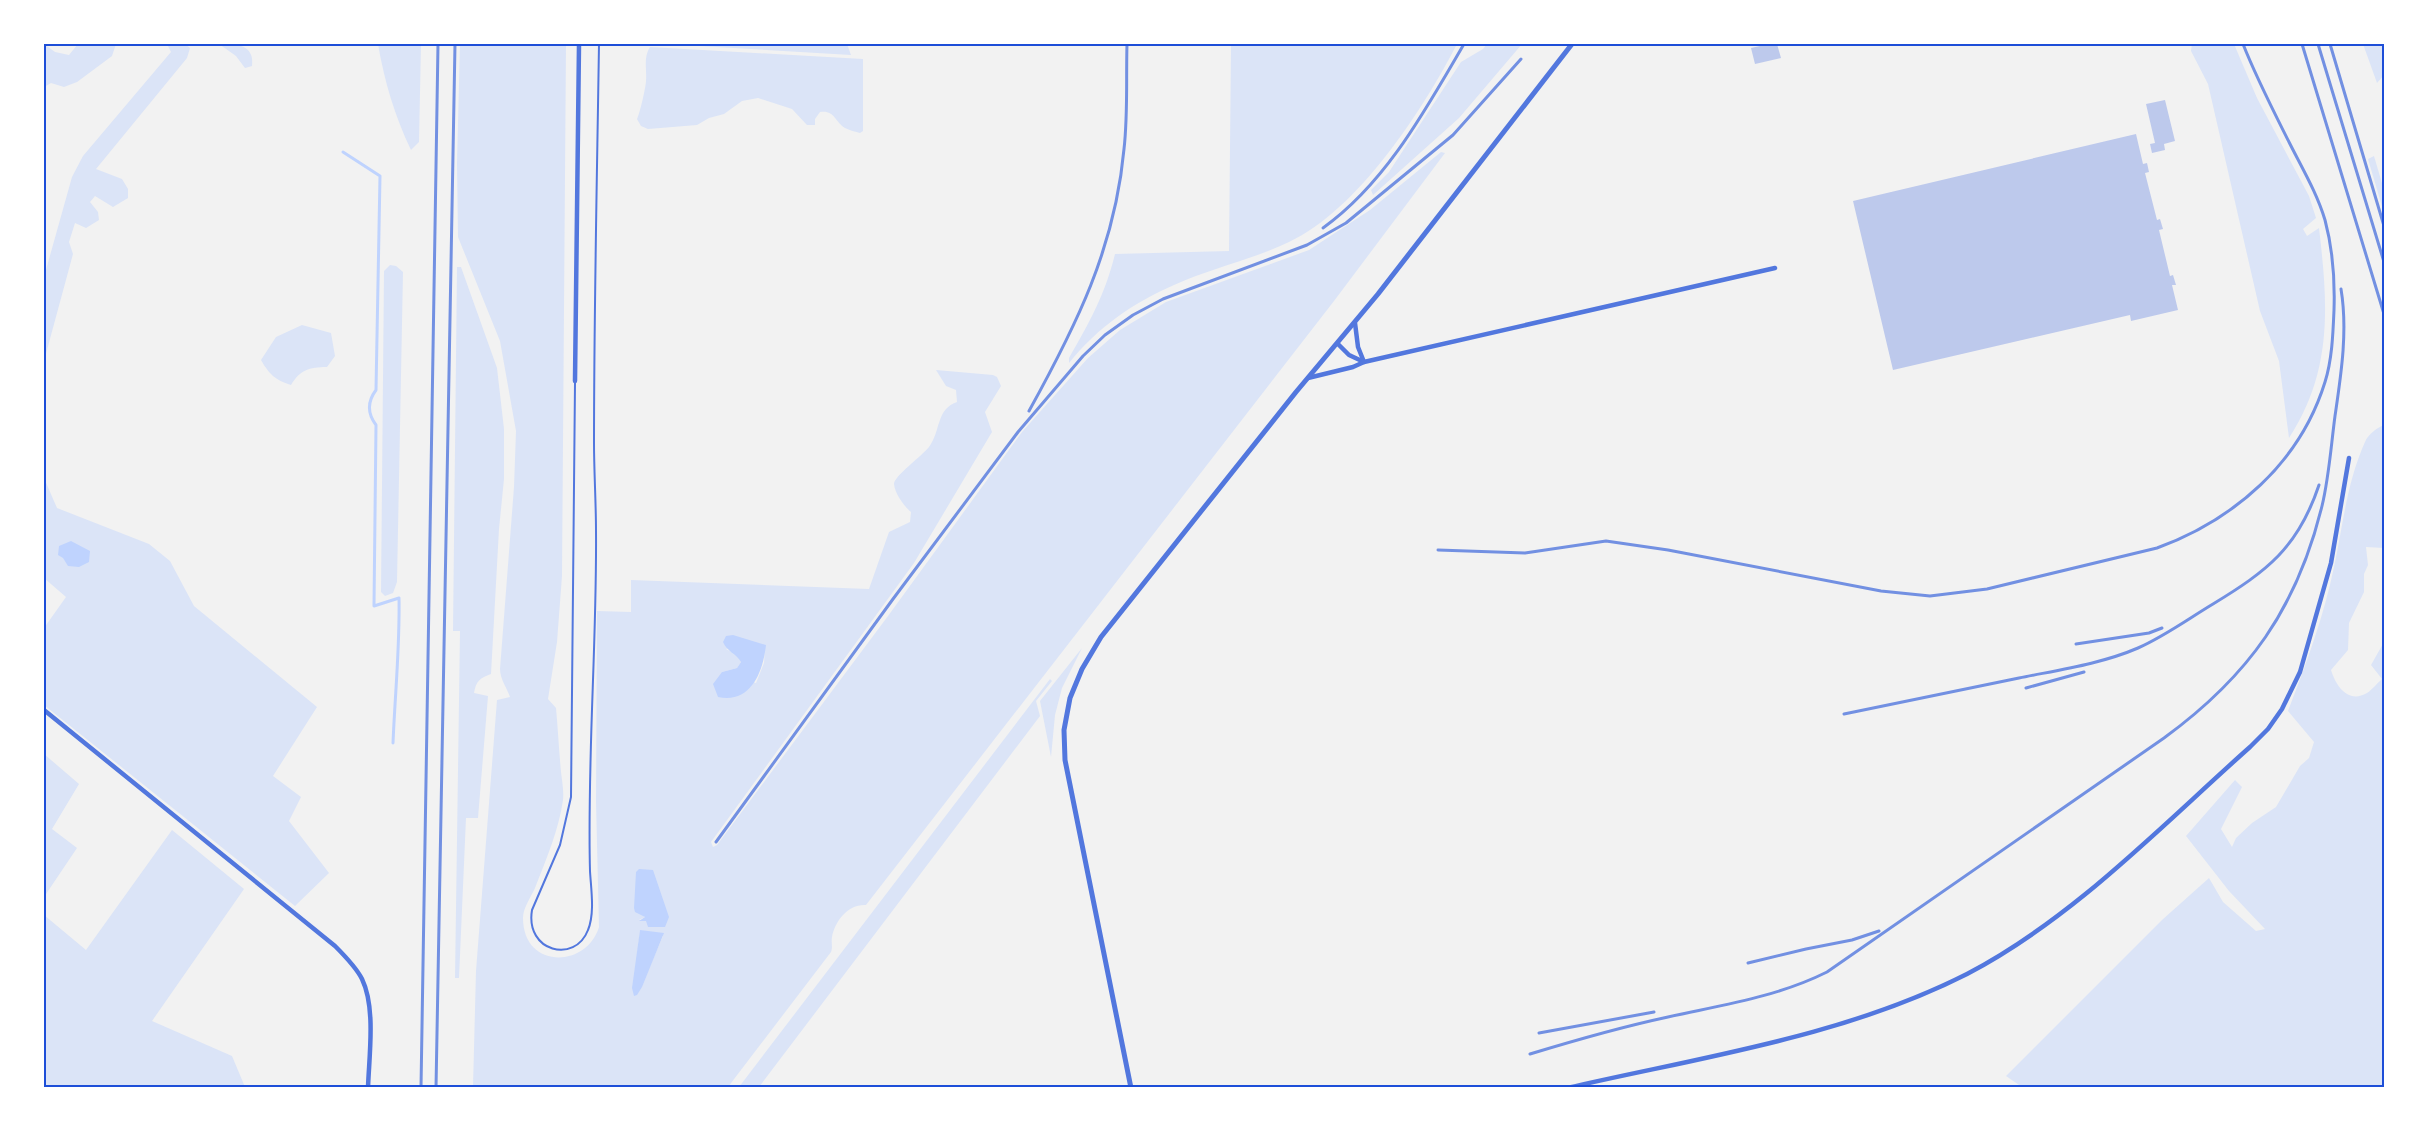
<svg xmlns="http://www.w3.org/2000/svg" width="2428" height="1131" font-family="Roboto,sans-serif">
	<rect width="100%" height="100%" fill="#f2f2f2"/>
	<g fill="#dbe4f7" fill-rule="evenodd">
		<path d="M 44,44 L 55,52 L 69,55 L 78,44 L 116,44 L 112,56 L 77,82 L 64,87 L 51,83 L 44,87 Z"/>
		<path d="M 167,44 L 185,44 L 190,48 L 187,58 L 96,169 L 122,179 L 128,189 L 128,198 L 113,207 L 95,196 L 90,202 L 98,212 L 99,220 L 86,228 L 75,223 L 69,242 L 73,254 L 44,361 L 44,277 L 72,177 L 83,156 L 171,52 Z"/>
		<path d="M 219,44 C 236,43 255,45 252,66 L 245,68 L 236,56 Z"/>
		<path d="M 378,44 L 421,44 L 419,142 L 411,150 C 395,117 384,80 378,44 Z"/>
		<path d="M 460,44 L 566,44 L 562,576 L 557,642 L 548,699 L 556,708 C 558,729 559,751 561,772 C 562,781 564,791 563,800 C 559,829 546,860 535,888 C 531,897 523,908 523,918 C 523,969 586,969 599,927 L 596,802 L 597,611 L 631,612 L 631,580 L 869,589 L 889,532 L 910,522 L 911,512 C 904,506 895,494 894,484 C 894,476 922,456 929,447 C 941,431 936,409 957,402 L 956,390 L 946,386 L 936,370 L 993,375 L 997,377 L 1001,386 L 985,412 L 992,432 L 914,563 L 711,842 L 713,847 L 717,845 L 888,616 L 1022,432 L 1088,358 L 1120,330 L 1166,302 L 1309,250 L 1370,210 L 1441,152 L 1445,153 L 1334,301 L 866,905 C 848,904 835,921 832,937 C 831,943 833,947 831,952 L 728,1087 L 473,1087 L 476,971 L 497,700 L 510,697 C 507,688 500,679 500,669 L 514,487 L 516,431 L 500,341 L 458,237 L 457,163 ZM 748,641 L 765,645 L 764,663 L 756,683 L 722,672 L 737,668 L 741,662 L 738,655 L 726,649 ZM 642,870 L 653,870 L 646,921 L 639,920 L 645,917 L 642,914 ZM 640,931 L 663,936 L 642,984 L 633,992 Z"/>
		<path d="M 665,44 L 847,44 L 851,55 Z"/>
		<path d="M 1231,44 L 1457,44 C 1423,110 1358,210 1289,242 C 1252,260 1211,268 1174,285 C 1133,303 1098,327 1069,363 L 1069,358 C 1089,323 1105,295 1115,254 L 1229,251 Z"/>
		<path d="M 1487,44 L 1522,44 L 1459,118 L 1373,195 L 1371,190 L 1389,172 L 1461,62 L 1483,49 Z"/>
		<path d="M 2192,44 L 2234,44 L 2257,98 L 2309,196 L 2316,218 L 2303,229 L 2307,236 L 2319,228 C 2328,305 2333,370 2289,438 L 2279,361 L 2260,311 L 2208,84 L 2191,51 Z"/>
		<path d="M 2363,44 L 2384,44 L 2384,75 L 2377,83 Z"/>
		<path d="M 650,47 L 863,59 L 863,131 L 860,133 C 856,132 849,130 845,128 C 834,121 835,110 820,112 L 815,119 L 815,125 L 807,125 L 792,109 L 758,98 L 742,101 L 724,114 L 709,118 L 697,125 L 648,129 L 641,126 L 637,119 C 640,113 646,86 646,81 C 647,68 643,58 650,47 Z"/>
		<path d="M 2374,156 L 2384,190 L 2384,213 L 2368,159 Z"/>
		<path d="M 390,265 L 396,266 L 403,272 L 397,582 L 393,593 L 385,596 L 381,592 L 384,271 Z"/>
		<path d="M 457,267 L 461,267 L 497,368 L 504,429 L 504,479 L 499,529 L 491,674 C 480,678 476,681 474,693 L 488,696 L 478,818 L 466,818 L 459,978 L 455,978 L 460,631 L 453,631 Z"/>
		<path d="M 302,325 L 331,333 L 335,356 L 327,367 C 309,367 300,370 291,385 C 275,380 269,374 261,360 L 276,337 Z"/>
		<path d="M 2384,425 L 2384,548 L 2366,547 L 2368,565 L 2364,574 L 2364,592 L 2349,623 L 2348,650 L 2331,670 C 2336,686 2348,704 2367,693 C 2372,690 2377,683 2382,679 L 2371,665 L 2384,642 L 2384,1087 L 2022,1087 L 2006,1076 L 2162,920 L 2209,878 L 2223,902 L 2256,931 L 2265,929 L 2229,891 L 2186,836 L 2235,780 L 2242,787 L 2221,829 L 2232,847 L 2236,838 L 2252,823 L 2276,807 L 2300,766 L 2309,758 L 2314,742 L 2288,711 C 2306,664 2324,616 2334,567 C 2343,525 2347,482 2365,442 C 2368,434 2377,428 2384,425 Z"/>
		<path d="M 44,478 L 57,508 L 149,544 L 170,561 L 194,606 L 317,707 L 273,776 L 301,797 L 289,821 L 329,873 L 295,906 L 44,705 L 44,628 L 66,597 L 44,578 Z"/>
		<path d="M 1082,648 L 1062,688 L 1055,715 L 1051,757 L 1040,701 Z"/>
		<path d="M 1050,679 L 1052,681 L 1036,701 L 1040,716 L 759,1087 L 739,1087 Z"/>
		<path d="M 44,754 L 79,784 L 52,829 L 77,848 L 44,897 Z"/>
		<path d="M 172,830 L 244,889 L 152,1021 L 232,1056 L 245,1087 L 44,1087 L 44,915 L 86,950 Z"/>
	</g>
	<g fill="#bfd3fe">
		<path d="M 71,541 L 90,551 L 89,562 L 79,567 L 68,566 L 63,558 L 58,555 L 59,546 Z"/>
		<path d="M 733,635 L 766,645 C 763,672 751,704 718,697 L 713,684 L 722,672 L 737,668 L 741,662 C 736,653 727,652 723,642 L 726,636 Z"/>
		<path d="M 639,869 L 653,870 L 669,917 L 665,927 L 648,927 L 646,921 L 639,921 L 645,917 L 635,912 L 634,908 L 636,872 Z"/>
		<path d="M 640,930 L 664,933 L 642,987 L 637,995 L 634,996 L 632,988 Z"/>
	</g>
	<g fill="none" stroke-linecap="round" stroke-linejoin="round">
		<path stroke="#bfd3fe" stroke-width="3" d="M 343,152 L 380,176 L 376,390 C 367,402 367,413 376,425 L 374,606 L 399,598 C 400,646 395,694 393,743"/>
	</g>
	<g fill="#bdc9ec">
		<path d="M 1769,44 L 1777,44 L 1781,58 L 1755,64 L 1751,48 Z"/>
		<path d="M 2165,100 L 2175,141 L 2164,144 L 2165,150 L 2152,153 L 2150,144 L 2155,143 L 2146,104 Z"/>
		<path d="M 2136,134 L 2143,164 L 2147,163 L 2149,172 L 2145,173 L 2157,220 L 2160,219 L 2163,229 L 2159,230 L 2170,276 L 2173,275 L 2176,285 L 2172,285 L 2178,310 L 2131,321 L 2130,315 L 1893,370 L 1853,201 Z"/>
	</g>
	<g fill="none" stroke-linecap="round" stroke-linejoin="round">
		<path stroke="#5277de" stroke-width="2" d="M 575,383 L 571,797 L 560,845 L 532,910 C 525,952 575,964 588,930 C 595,913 591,889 590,871 C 587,758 597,645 596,531 C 596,502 594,472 594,443 C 594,310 597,177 599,44"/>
		<g stroke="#5277de" stroke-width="4.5">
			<path d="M 1338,344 L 1349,355 L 1364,362 L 1775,268"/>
			<path d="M 1308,378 L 1353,367 L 1364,362 L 1358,347 L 1355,323"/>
			<path d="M 575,381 L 579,44"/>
			<path d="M 44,710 L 335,946 C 345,956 356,967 362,979 C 376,1008 369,1056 368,1088"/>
			<path d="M 1567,1088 C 1701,1057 1843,1037 1967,974 C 2074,918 2161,826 2250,747 L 2268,729 L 2282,709 L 2300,672 L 2331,563 L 2349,458"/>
		</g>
		<path stroke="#5277de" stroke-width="5" d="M 1131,1088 L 1065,760 L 1064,730 L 1070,698 L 1082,669 L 1101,637 L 1296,392 L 1378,294 L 1572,44"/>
		<g stroke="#7290e2" stroke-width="3">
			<path d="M 2302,44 L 2384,314"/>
			<path d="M 2318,44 L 2384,262"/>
			<path d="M 2330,44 L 2384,226"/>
			<path d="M 1323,228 C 1386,183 1426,109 1464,44"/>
			<path d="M 1029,411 C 1076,326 1115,248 1124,149 C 1128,115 1126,78 1127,44"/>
			<path d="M 1438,550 L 1525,553 L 1606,541 L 1668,550 L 1881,591 L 1930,596 L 1987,589 L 2157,548 C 2234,520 2300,463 2325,382 C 2332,360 2333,334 2334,310 C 2335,280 2333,250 2325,220 C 2317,193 2302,168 2289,142 C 2273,110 2256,77 2243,44"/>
			<path d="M 2076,644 L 2149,633 L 2162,628"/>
			<path d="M 2026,688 L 2084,672"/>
			<path d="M 1844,714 C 1902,702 1960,690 2019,678 C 2058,670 2101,664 2138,648 C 2165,636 2188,619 2213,604 C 2267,571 2298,548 2319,485"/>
			<path d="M 716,842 L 893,599 L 1018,432 L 1083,356 L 1105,335 L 1133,315 L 1163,299 L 1307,245 L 1346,223 L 1453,135 L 1521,59"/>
			<path d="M 1748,963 L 1806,949 L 1852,940 L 1879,931"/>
			<path d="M 1539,1033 L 1654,1012"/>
			<path d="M 1530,1054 C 1576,1040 1621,1027 1668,1017 C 1722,1005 1777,997 1827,972 L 2164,738 C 2249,676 2297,608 2322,506 C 2329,477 2331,446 2335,416 C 2341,375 2348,331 2341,289"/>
			<path d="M 421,1088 L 438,44"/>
			<path d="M 436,1088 L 455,44"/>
		</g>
	</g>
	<rect width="2428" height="1131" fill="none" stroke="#ffffff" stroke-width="90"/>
	<rect x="45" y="45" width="2338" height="1041" fill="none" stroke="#1d4ed8" stroke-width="2"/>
</svg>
